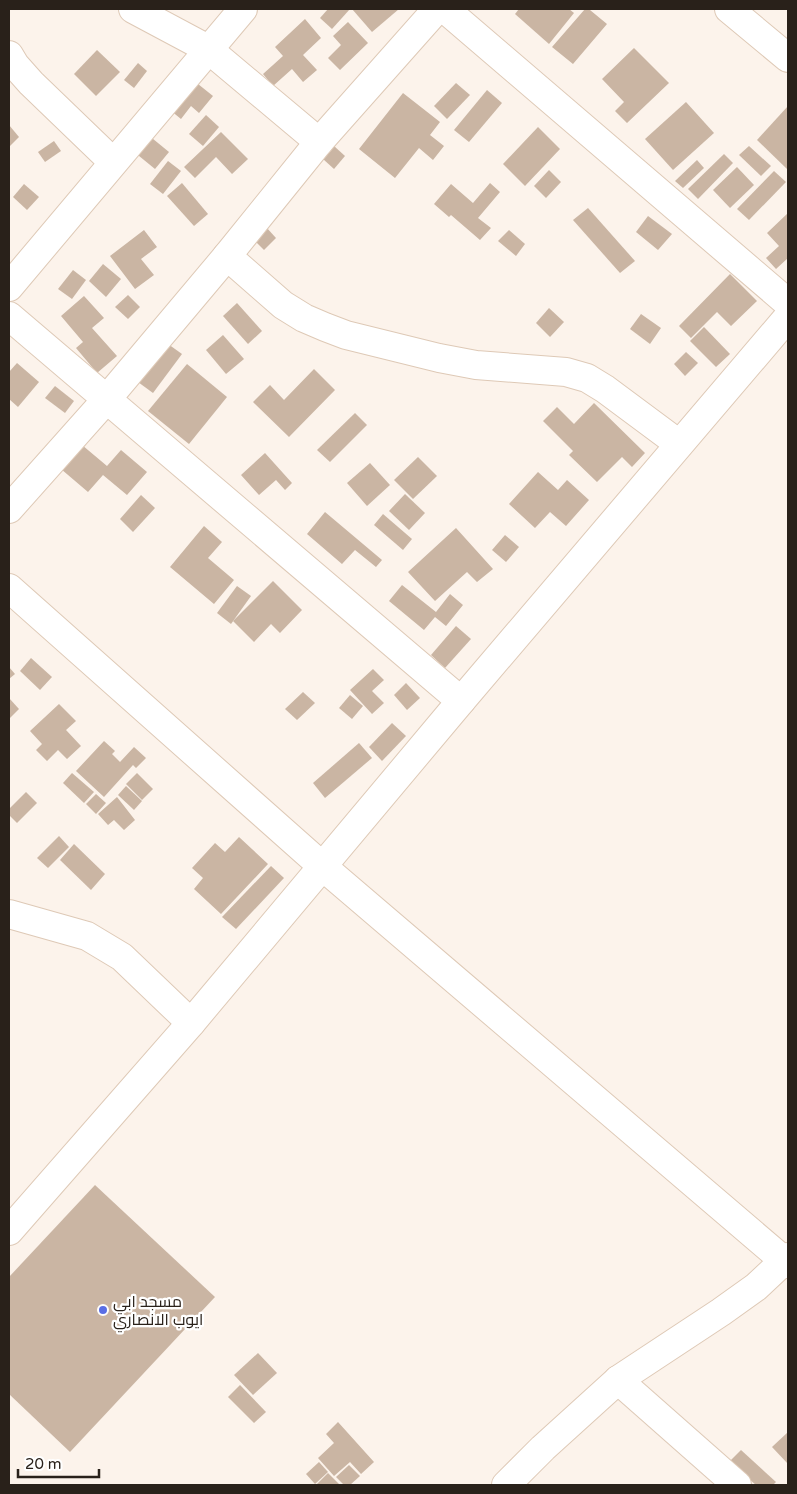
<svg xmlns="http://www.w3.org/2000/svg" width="797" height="1494" font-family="'Varela Round',Cairo,sans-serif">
	<rect width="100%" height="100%" fill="#fcf3eb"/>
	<g fill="#cab5a3">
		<path d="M 328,9 L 350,9 L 332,29 L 320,18 Z"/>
		<path d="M 352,9 L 399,9 L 372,32 Z"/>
		<path d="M 519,9 L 569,9 L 574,13 L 549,44 L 515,14 Z"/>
		<path d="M 585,9 L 591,9 L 590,10 L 607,24 L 573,64 L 552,47 Z"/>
		<path d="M 305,19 L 321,38 L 303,55 L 317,70 L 303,82 L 292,69 L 273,86 L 263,74 L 283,56 L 275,47 Z"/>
		<path d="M 348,22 L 368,43 L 340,70 L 328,58 L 341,45 L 333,36 Z"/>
		<path d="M 634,48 L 669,83 L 627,123 L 615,111 L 624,102 L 602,79 Z"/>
		<path d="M 97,50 L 120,72 L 96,96 L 74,74 Z"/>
		<path d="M 138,63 L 147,71 L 134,88 L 124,80 Z"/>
		<path d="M 193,80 L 213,96 L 199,113 L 191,106 L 181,119 L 170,110 Z"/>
		<path d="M 456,83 L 470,95 L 447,119 L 434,106 Z"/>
		<path d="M 487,90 L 502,103 L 469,142 L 454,130 Z"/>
		<path d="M 403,93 L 440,122 L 430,135 L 444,146 L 433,160 L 419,148 L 395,178 L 359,149 Z"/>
		<path d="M 686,102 L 714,133 L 673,170 L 645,139 Z"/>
		<path d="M 788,106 L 788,170 L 757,140 Z"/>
		<path d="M 206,115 L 219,127 L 203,146 L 189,134 Z"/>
		<path d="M 9,125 L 19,137 L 9,147 Z"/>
		<path d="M 538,127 L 560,149 L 525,186 L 503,164 Z"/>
		<path d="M 221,132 L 248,159 L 232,174 L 216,157 L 195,178 L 184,167 Z"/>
		<path d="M 147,134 L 169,152 L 155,169 L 133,151 Z"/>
		<path d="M 54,141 L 61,151 L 45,162 L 38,152 Z"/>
		<path d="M 334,146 L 345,156 L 334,169 L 323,159 Z"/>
		<path d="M 749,146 L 771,166 L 761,176 L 739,155 Z"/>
		<path d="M 724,154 L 733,163 L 698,199 L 688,189 Z"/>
		<path d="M 697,160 L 704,168 L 683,188 L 675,181 Z"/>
		<path d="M 168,161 L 181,171 L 163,194 L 150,184 Z"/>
		<path d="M 737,167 L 754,185 L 730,208 L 713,190 Z"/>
		<path d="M 549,170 L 561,182 L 546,198 L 534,186 Z"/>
		<path d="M 774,171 L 786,182 L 749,220 L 737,209 Z"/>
		<path d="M 182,183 L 208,214 L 194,226 L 167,196 Z"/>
		<path d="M 490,183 L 500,192 L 478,218 L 491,228 L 480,240 L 451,215 L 449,217 L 434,204 L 451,184 L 473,203 Z"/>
		<path d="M 24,184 L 39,197 L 27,210 L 13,197 Z"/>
		<path d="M 588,208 L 635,261 L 620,273 L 573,220 Z"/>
		<path d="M 788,213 L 788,258 L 776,269 L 766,258 L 779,246 L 767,233 Z"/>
		<path d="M 648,216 L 672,234 L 658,250 L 636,232 Z"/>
		<path d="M 266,227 L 276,238 L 264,250 L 253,239 Z"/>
		<path d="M 144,230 L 157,247 L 141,259 L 154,275 L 135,289 L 110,256 Z"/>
		<path d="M 509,230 L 525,244 L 516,256 L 498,241 Z"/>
		<path d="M 103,264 L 121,279 L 106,297 L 89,281 Z"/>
		<path d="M 73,270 L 86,280 L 72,299 L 58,289 Z"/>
		<path d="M 730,274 L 757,301 L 731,326 L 717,312 L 691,338 L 679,326 Z"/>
		<path d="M 128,295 L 140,307 L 128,319 L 115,307 Z"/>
		<path d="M 84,296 L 104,318 L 92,328 L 117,356 L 97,373 L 76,348 L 83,342 L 61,316 Z"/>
		<path d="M 237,303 L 262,331 L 248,344 L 223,316 Z"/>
		<path d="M 549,308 L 564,322 L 550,337 L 536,323 Z"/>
		<path d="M 641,314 L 661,328 L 650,344 L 630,329 Z"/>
		<path d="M 704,327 L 730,354 L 716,367 L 690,341 Z"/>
		<path d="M 223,335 L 244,359 L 226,374 L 206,350 Z"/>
		<path d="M 168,344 L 182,354 L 153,393 L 138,382 Z"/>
		<path d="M 686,352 L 698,363 L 685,376 L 674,364 Z"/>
		<path d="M 17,363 L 39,382 L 18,407 L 9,399 L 9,372 Z"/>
		<path d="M 187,364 L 227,397 L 189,444 L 148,411 Z"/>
		<path d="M 314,369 L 335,390 L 289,437 L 253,402 L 270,385 L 284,400 Z"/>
		<path d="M 55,386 L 74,401 L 65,413 L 45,398 Z"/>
		<path d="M 594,403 L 645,453 L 632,467 L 622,457 L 597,482 L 569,455 L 573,451 L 543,421 L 557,407 L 574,424 Z"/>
		<path d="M 355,413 L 367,425 L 330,462 L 317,450 Z"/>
		<path d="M 82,445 L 107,466 L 121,450 L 147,472 L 127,495 L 103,475 L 88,492 L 61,469 Z"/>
		<path d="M 265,453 L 292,483 L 285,490 L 276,480 L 259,495 L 241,475 Z"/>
		<path d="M 418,457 L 437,476 L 413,499 L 394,480 Z"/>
		<path d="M 370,463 L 390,485 L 367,506 L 347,483 Z"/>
		<path d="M 538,472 L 558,490 L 567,480 L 589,500 L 566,526 L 550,512 L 535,528 L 509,504 Z"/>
		<path d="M 405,494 L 425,513 L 409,530 L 389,511 Z"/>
		<path d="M 141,495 L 155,508 L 133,532 L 120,519 Z"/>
		<path d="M 325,512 L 382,560 L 376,567 L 355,550 L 342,564 L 307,534 Z"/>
		<path d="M 383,514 L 412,539 L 403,550 L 374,525 Z"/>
		<path d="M 204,526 L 222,542 L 208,558 L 234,580 L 214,604 L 170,567 Z"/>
		<path d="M 456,528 L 493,569 L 477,582 L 467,572 L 435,601 L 408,572 Z"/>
		<path d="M 505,535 L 519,547 L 506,562 L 492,550 Z"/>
		<path d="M 273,581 L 302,610 L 280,633 L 271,624 L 254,642 L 233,621 Z"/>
		<path d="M 402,585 L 436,612 L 450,594 L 463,605 L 446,626 L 435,617 L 424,630 L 389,601 Z"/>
		<path d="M 237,586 L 251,596 L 231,624 L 217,613 Z"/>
		<path d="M 456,626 L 471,639 L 445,668 L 431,655 Z"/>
		<path d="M 31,658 L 52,677 L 40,690 L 20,671 Z"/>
		<path d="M 9,667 L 15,674 L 9,679 Z"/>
		<path d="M 373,669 L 384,680 L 372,691 L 384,703 L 372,714 L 350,690 Z"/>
		<path d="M 406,683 L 420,698 L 407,710 L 394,695 Z"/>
		<path d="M 303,692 L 315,703 L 297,720 L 285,709 Z"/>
		<path d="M 350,695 L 363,706 L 352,719 L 339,708 Z"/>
		<path d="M 9,698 L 19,709 L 9,719 Z"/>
		<path d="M 59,704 L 76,721 L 66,730 L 81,746 L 67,759 L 58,750 L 47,761 L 36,750 L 42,744 L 30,731 Z"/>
		<path d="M 392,723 L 406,736 L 382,761 L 369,747 Z"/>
		<path d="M 104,741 L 115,751 L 112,754 L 120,762 L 134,747 L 146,758 L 136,768 L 133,765 L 104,797 L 76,771 Z"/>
		<path d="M 359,743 L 372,758 L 325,798 L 313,783 Z"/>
		<path d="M 72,773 L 94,792 L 84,803 L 63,783 Z"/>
		<path d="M 137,773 L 153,789 L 142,800 L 126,784 Z"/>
		<path d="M 126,786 L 142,801 L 134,810 L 118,795 Z"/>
		<path d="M 26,792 L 37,803 L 17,823 L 9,815 L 9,809 Z"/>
		<path d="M 96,794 L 106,803 L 96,814 L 86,804 Z"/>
		<path d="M 117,797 L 135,820 L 124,830 L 114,820 L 108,825 L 98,814 Z"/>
		<path d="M 59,836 L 69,847 L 48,868 L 37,858 Z"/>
		<path d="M 239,837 L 268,864 L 221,914 L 194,889 L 203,878 L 192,868 L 215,843 L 225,852 Z"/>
		<path d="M 74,844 L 105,874 L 91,890 L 60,860 Z"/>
		<path d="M 271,866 L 284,878 L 236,929 L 222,917 Z"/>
		<path d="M 95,1185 L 215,1297 L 70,1452 L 9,1394 L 9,1277 Z"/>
		<path d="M 258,1353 L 277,1373 L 253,1395 L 234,1375 Z"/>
		<path d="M 240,1385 L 266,1412 L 254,1423 L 228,1397 Z"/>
		<path d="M 338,1422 L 374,1462 L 361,1474 L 350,1462 L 334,1476 L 318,1458 L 334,1443 L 326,1434 Z"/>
		<path d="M 788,1432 L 788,1464 L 772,1447 Z"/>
		<path d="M 741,1450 L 776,1482 L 773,1485 L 756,1485 L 729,1462 Z"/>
		<path d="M 319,1462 L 328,1472 L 315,1484 L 306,1474 Z"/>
		<path d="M 349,1465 L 360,1476 L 350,1485 L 344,1485 L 336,1477 Z"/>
		<path d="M 328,1473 L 340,1485 L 316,1485 Z"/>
	</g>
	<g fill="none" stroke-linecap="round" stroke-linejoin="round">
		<defs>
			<g id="street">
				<path d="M 133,9 L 208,49 L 319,142"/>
				<path d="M 445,9 L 788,303"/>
				<path d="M 729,9 L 788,58"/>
				<path d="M 9,55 L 15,65 L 31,83 L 113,162"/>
				<path d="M 227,256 L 283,305 L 304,318 L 325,327 L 346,335 L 439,358 L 476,365 L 566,372 L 587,378 L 605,389 L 679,444"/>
				<path d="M 9,287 L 243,9"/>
				<path d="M 9,316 L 461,701"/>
				<path d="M 9,509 L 106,400 L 227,256 L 319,142 L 437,9"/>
				<path d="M 9,914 L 87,936 L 122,957 L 191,1023"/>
				<path d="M 9,1231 L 191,1023 L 461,701 L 788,317"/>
				<path d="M 618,1380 L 737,1485"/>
				<path d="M 506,1485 L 543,1448 L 618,1380 L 721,1312 L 756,1287 L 788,1257"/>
			</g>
			<path id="secondary" d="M 9,588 L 322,866 L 788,1264"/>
		</defs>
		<use href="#street" stroke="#dec9b6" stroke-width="30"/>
		<use href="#secondary" stroke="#dec9b6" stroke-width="30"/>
		<use href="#street" stroke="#fff" stroke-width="28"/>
		<use href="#secondary" stroke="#fff" stroke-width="28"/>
	</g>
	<circle fill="#5a6ee5" stroke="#fff" stroke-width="2" cx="103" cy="1310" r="5"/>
	<g text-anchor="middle" stroke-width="4.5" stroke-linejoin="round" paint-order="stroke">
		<g font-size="16" fill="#29211a" stroke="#fff" text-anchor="start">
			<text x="113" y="1307">مسجد ابي<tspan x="113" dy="18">ايوب الانصاري</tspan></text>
		</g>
	</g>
	<rect width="797" height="1494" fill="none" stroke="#29211a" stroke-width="20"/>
	<path d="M18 1469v8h81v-8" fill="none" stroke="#29211a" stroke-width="2.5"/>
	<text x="25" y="1469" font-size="15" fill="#29211a" stroke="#ffffff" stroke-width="4" paint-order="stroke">20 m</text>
</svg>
